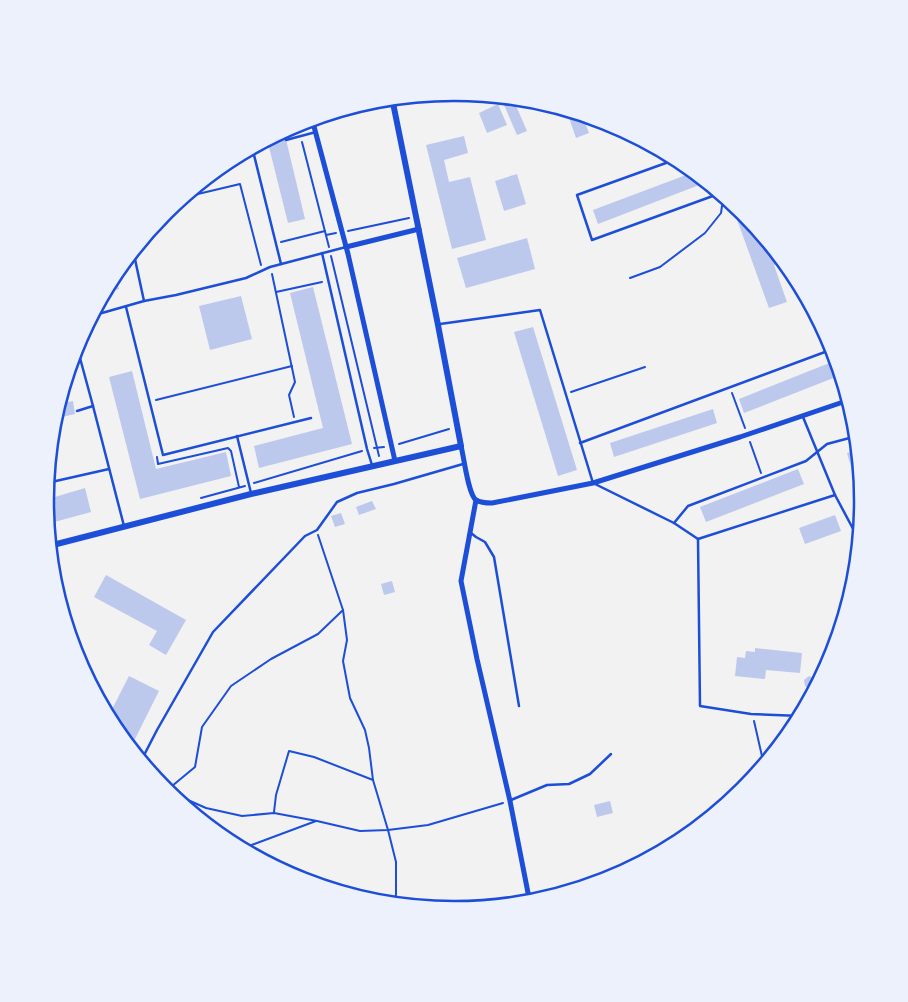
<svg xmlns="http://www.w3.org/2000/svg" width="908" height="1002" font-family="Rubik,sans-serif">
	<rect width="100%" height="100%" fill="#f2f2f2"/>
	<g fill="#bdc9ec">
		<path d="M 514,101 L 527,131 L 517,135 L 504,105 Z"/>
		<path d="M 498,104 L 507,125 L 487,133 L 479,113 Z"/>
		<path d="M 570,111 L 582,115 L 589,133 L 576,138 L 567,112 Z"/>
		<path d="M 284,131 L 305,219 L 288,223 L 267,139 Z"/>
		<path d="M 464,136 L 468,153 L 444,160 L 449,182 L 470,177 L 486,240 L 452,249 L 426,145 Z"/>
		<path d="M 694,172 L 707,182 L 598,224 L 593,210 Z"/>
		<path d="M 517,174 L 526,204 L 504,211 L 495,181 Z"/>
		<path d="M 742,211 L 766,240 L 768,246 L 770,245 L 784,262 L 774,265 L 787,302 L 769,308 L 735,214 Z"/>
		<path d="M 527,238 L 535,269 L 466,288 L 457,258 Z"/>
		<path d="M 115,272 L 119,289 L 104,293 L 114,274 Z"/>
		<path d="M 313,287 L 352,444 L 259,468 L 254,446 L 323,428 L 290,293 Z"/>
		<path d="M 241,296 L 252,339 L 210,350 L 199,306 Z"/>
		<path d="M 533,327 L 577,470 L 558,476 L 514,332 Z"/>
		<path d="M 837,360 L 841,375 L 744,413 L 739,399 Z"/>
		<path d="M 132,371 L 156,469 L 226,452 L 231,476 L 140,499 L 109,377 Z"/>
		<path d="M 73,401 L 75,414 L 53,419 L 58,404 Z"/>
		<path d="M 713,409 L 717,423 L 614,457 L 610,443 Z"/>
		<path d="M 858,450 L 860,473 L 853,474 L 847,453 Z"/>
		<path d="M 798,469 L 804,484 L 706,522 L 700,507 Z"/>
		<path d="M 85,488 L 91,512 L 47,524 L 45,500 Z"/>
		<path d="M 372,501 L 376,509 L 359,515 L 356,507 Z"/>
		<path d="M 341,513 L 345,524 L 335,527 L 331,516 Z"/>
		<path d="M 835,515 L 841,531 L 805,544 L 799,528 Z"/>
		<path d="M 106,575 L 186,620 L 166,655 L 149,645 L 157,631 L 94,597 Z"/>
		<path d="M 392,581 L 395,592 L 384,595 L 381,584 Z"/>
		<path d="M 755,648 L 802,653 L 800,673 L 766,670 L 765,679 L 735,676 L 737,657 L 745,658 L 746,651 L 755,652 Z"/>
		<path d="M 129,676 L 159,691 L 133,743 L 122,738 L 114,728 L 108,717 Z"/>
		<path d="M 809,676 L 814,678 L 814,685 L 810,688 L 805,686 L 804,680 Z"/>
		<path d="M 610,801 L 613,813 L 597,817 L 594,805 Z"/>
	</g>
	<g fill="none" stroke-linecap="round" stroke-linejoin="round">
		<g stroke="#1d4ed8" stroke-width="2">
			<path d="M 298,123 L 299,131"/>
			<path d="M 302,142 L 329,247"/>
			<path d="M 191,191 L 197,194"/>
			<path d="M 181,198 L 240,184 L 261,265"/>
			<path d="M 348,231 L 409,218"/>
			<path d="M 326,235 L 336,233"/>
			<path d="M 281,242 L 325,231"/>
			<path d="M 331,256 L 379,456"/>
			<path d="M 272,274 L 295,382 L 289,395 L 294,417"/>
			<path d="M 630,278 L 660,267 L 705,233 L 721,213 L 723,199"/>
			<path d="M 276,292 L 322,282"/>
			<path d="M 571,392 L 645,367"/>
			<path d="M 732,393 L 745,428"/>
			<path d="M 156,400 L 292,366"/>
			<path d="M 750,442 L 761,473"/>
			<path d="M 399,444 L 449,429"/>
			<path d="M 374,448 L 384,447"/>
			<path d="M 157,457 L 158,464 L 228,448 L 231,451 L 239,487"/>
			<path d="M 254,483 L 362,451"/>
			<path d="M 201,498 L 245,486"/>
			<path d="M 343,610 L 347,640 L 343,661 L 350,698 L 365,730 L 369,748 L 373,780 L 388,830 L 396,862 L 396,894 L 395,904"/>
			<path d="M 754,721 L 764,765"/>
			<path d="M 166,791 L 195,767 L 202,727 L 231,686 L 271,659 L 318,634 L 343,610 L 318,535"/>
			<path d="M 167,792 L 181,797 L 206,808 L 242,816 L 274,813 L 317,821 L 360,831 L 388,830 L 428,825 L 503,803"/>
			<path d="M 274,812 L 276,795 L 289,751 L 314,757 L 373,780"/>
			<path d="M 241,849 L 316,821"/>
		</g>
		<g stroke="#1d4ed8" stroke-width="2.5">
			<path d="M 286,140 L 316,132"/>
			<path d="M 252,147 L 281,264"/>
			<path d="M 253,148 L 269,144"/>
			<path d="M 677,159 L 577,195 L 592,240 L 721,193"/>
			<path d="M 322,253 L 367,449 L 372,465"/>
			<path d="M 144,301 L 176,295 L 246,278 L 270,267 L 346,247"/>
			<path d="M 126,307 L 163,455 L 311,418"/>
			<path d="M 95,310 L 102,313 L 144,301 L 133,250"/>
			<path d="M 440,324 L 540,310 L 593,483 L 674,523 L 698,539"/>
			<path d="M 78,341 L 80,358 L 93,406 L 124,526"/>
			<path d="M 71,360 L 80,358"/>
			<path d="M 77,411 L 93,406"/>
			<path d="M 803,417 L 835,495 L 859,540"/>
			<path d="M 237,436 L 251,493"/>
			<path d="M 580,443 L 833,349"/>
			<path d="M 47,483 L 109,469"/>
			<path d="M 674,523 L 688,506 L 806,461 L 827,444 L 857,436"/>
			<path d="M 471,533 L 476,537 L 485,542 L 494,557 L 519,706"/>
			<path d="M 698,539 L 700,706 L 751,714 L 801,716"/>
			<path d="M 698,539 L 835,495"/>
			<path d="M 141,761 L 157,730 L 213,632 L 305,536 L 317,530 L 337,502 L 357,493 L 394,484 L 463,464"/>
			<path d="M 511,800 L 547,785 L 569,784 L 590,774 L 611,754"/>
		</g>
		<g stroke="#1d4ed8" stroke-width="5">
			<path d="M 312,119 L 348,254 L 395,461"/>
			<path d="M 346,247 L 419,229"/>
			<path d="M 461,446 C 464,457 468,494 476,500 C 481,503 488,503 492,503 L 593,483 L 740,437 L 849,400"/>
			<path d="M 476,500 L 461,581 L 477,659 L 510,801 L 530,903"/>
		</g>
		<path stroke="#1d4ed8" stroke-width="6" d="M 49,546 L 251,494 L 461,446 L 438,325 L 392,98"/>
	</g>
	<path d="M0 0H908V1002H0ZM54 501a400 400 0 1 1 800 0a400 400 0 1 1-800 0Z" fill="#edf1fc" fill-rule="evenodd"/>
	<path fill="none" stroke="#1d4ed8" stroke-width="2.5" d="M54 501a400 400 0 1 1 800 0a400 400 0 1 1-800 0Z"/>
</svg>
